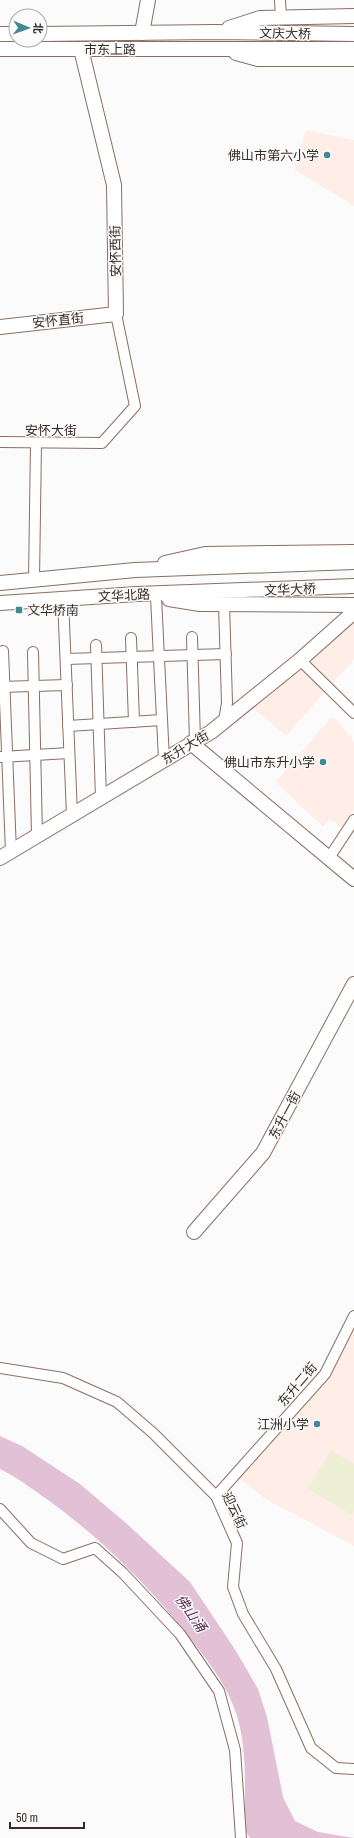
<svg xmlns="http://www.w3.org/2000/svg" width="354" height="1838" font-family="'Archivo Narrow','Noto Sans SC',sans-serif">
	<rect width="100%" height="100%" fill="#fbfbfb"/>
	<g fill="#ffeee7">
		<path d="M 306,130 L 354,140 L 354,206 L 295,170 Z"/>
		<path d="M 354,621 L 354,659 L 286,736 L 253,708 Z"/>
		<path d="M 331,717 L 337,720 L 354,742 L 354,809 L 342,827 L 330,819 L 323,827 L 276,782 Z"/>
		<path d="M 354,1316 L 354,1546 L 266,1499 L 234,1475 L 325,1374 Z"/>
	</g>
	<path fill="#edf0d4" d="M 331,1450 L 354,1464 L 354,1511 L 352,1515 L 308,1489 Z"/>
	<path fill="#e2c0d6" d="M 0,1436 L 22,1446 L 80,1484 L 127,1524 L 190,1582 L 236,1651 L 258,1689 L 267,1717 L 283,1797 L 295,1821 L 318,1832 L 354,1838 L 250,1838 L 245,1830 C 244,1793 248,1752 237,1716 C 228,1686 208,1661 189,1637 C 148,1585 102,1539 48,1500 C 32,1489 18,1478 0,1469 Z"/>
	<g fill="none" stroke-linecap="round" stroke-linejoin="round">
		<defs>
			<g id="street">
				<path d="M 280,0 L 281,17"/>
				<path d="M 0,442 L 102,443 L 135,406 L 116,314"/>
				<path d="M 34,580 L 36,443"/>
				<path d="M 156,597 L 164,760"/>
				<path d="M 63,599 L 72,815"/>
				<path d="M 224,604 L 227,703 L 224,721"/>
				<path d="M 192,637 L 195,741"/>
				<path d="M 131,638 L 134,722"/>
				<path d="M 96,645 L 101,798"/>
				<path d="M 3,651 L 11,852"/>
				<path d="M 33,652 L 37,836"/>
				<path d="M 66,659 L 226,654"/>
				<path d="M 300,660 L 354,713"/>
				<path d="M 0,687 L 67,685"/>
				<path d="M 68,726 L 162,720"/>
				<path d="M 1,757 L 69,753"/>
				<path d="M 329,858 L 354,820"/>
				<path d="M 0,1368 L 63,1378 L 117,1402 L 153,1433 L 216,1496 L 237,1543 L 233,1587 L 243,1614 L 276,1669 L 311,1748 L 336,1768 L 354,1769"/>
				<path d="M 216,1496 L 325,1374 L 354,1316"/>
				<path d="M 0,1509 L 31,1543 L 63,1559 L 95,1548 L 123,1573 L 180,1634 L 219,1691 L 235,1750 L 241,1838"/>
			</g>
			<g id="secondary">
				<path d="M 229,28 L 260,18 L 354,16"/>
				<path d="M 142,33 L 148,0"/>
				<path d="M 0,34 L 16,34"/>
				<path d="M 40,34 L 215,32 L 354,34"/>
				<path d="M 0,49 L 354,49"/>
				<path d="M 236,53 L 258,59 L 354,59"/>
				<path d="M 0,327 L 116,314 L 114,185 L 81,49"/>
				<path d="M 165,563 L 205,554 L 354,552"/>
				<path d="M 0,583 L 135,570 L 354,562"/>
				<path d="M 169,599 L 200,604 L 354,605"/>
				<path d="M 0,603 L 137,594 L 354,586"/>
				<path d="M 191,743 L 354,879"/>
				<path d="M 0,858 L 211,732 L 300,660 L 354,612"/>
				<path d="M 194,1232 L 263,1153 L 354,984"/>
			</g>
		</defs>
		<use href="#street" stroke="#8b6e61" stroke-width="12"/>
		<use href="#secondary" stroke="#8b6e61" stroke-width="16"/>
		<use href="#street" stroke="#fff" stroke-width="10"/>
		<use href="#secondary" stroke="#fff" stroke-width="14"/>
	</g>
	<g fill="#438895" stroke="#fbfbfb" stroke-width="1.5">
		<circle cx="327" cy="155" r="4"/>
		<rect x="15" y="606" width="8" height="8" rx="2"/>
		<circle cx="323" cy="762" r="4"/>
		<circle cx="317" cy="1424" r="4"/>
	</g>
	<g text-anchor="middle" stroke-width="3" stroke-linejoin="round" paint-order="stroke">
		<g font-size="13" fill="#372b25" stroke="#fbfbfb">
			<text transform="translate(285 33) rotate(1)" y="5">文庆大桥</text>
			<text x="110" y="54">市东上路</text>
			<text transform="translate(115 251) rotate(-91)" y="5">安怀西街</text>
			<text transform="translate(58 320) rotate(-6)" y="5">安怀直街</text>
			<text x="51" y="435">安怀大街</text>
			<text transform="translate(290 589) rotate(-2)" y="5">文华大桥</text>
			<text transform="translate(124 595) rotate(-3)" y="5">文华北路</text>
			<text transform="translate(185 747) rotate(-31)" y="5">东升大街</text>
			<text transform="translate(284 1115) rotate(-62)" y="5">东升一街</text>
			<text transform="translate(297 1384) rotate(-50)" y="5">东升二街</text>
			<text transform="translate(235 1510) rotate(64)" y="5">迎云街</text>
		</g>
		<g font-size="13" fill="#372b25" stroke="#fbfbfb" text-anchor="end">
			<text x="319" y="160">佛山市第六小学</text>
			<text x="27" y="615" text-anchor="start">文华桥南</text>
			<text x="315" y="767">佛山市东升小学</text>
			<text x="309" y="1429">江洲小学</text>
		</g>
		<g font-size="14" font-style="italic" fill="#5d3050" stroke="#fbfbfb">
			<text transform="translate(191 1613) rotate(55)" y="5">佛山涌</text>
		</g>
	</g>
	<g transform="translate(28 28) rotate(92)"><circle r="19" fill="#fbfbfb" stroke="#ada8a5"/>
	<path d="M0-3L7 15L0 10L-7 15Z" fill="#438895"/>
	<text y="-6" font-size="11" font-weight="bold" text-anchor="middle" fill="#372b25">北</text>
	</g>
	<path d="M10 1822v6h74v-6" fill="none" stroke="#372b25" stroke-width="2"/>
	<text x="16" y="1822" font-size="12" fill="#372b25" stroke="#fbfbfb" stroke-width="3" paint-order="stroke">50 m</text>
</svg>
